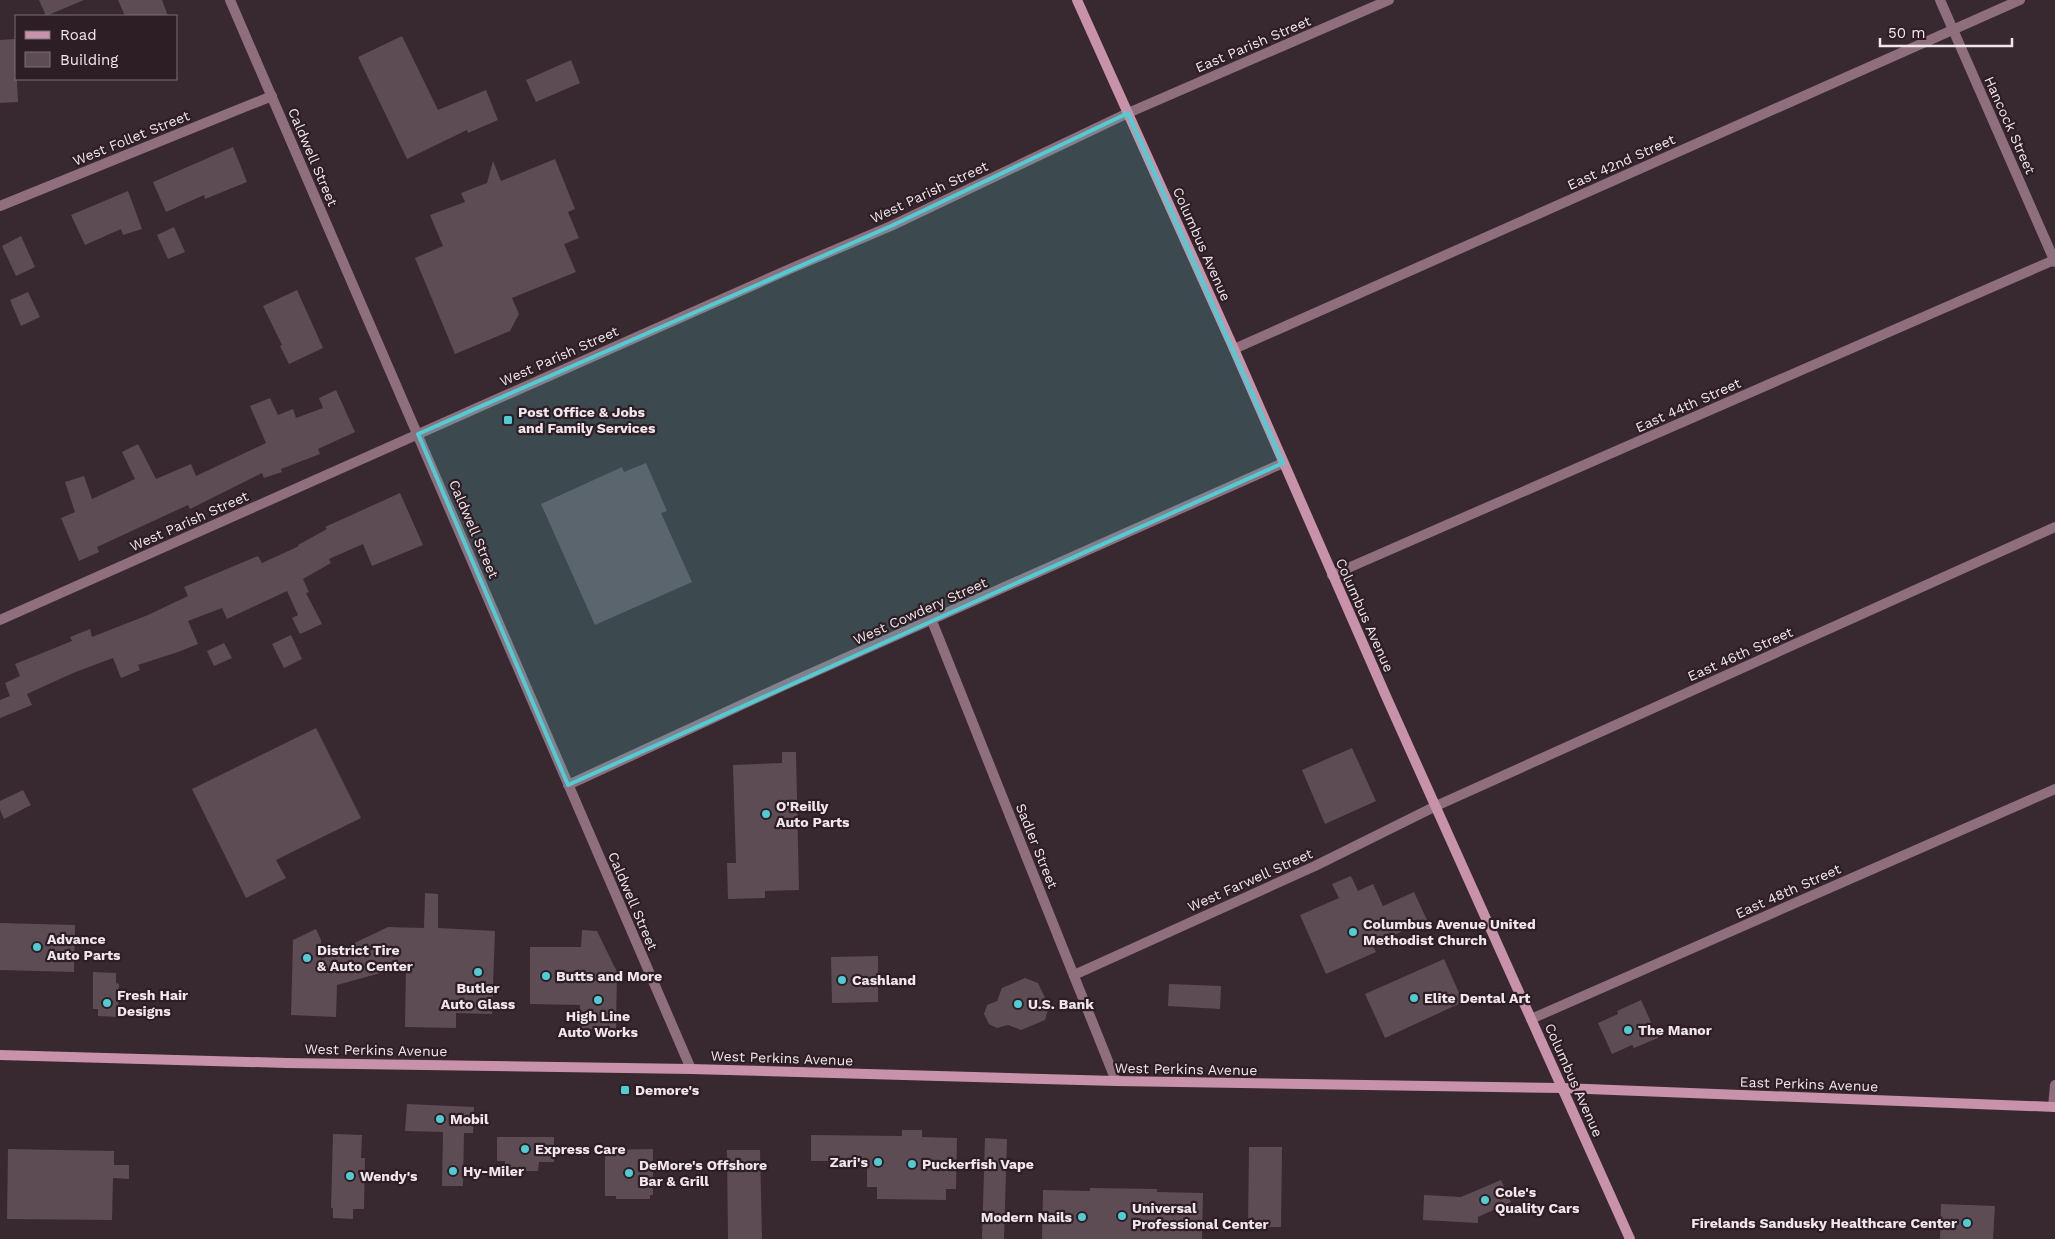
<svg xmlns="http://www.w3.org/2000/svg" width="2055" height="1239" font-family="'Work Sans',sans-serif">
	<rect width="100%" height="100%" fill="#38282f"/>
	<g fill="#5e4c54">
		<path d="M 39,0 L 84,0 L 46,16 Z"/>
		<path d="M 118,0 L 162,0 L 168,16 L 125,16 Z"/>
		<path d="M 402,36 L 438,110 L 486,90 L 498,120 L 468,133 L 467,130 L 407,159 L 358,57 Z"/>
		<path d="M 15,39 L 18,102 L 0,103 L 0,40 Z"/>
		<path d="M 571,60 L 580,83 L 536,102 L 526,80 Z"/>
		<path d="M 233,147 L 247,182 L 205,199 L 204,195 L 166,212 L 153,182 Z"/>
		<path d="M 555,159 L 575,209 L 568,212 L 579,238 L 564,244 L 576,272 L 512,298 L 519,314 L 510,331 L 455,354 L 415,258 L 443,246 L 430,215 L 465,202 L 461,193 L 487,183 L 493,161 L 501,181 Z"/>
		<path d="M 128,191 L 142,229 L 123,235 L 121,229 L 85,245 L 71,215 Z"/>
		<path d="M 174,227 L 185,252 L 168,259 L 157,235 Z"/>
		<path d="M 21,236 L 35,267 L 16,276 L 2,246 Z"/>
		<path d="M 297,290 L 323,348 L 289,364 L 280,346 L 282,345 L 263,306 Z"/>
		<path d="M 28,292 L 40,317 L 21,326 L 10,300 Z"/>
		<path d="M 336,390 L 355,432 L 318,449 L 320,454 L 281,469 L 282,472 L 264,478 L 262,473 L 190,509 L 188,505 L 97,547 L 99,552 L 79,561 L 61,518 L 75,512 L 65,482 L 84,476 L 92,499 L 135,479 L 122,452 L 138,444 L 156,479 L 191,464 L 196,476 L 266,443 L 250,406 L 270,398 L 278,415 L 293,409 L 296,418 L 323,408 L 319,398 Z"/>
		<path d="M 646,463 L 667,511 L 661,513 L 692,582 L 595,625 L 541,504 L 622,467 L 624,472 Z"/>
		<path d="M 400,493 L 423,545 L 372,566 L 363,544 L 329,559 L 331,563 L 303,579 L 309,592 L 306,593 L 322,624 L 300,634 L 292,618 L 298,615 L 287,591 L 227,619 L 222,608 L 188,621 L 198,644 L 178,652 L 138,665 L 140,670 L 121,678 L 113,658 L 73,673 L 27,694 L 32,705 L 0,718 L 0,700 L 10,696 L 5,683 L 20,676 L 15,664 L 72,641 L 70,637 L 90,629 L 92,637 L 148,615 L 188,596 L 184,587 L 258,556 L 262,563 L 299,546 L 298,545 L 327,529 L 325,527 Z"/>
		<path d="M 291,635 L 302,659 L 284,668 L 272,644 Z"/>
		<path d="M 224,643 L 232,658 L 214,666 L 207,651 Z"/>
		<path d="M 316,728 L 361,818 L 276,860 L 286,878 L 246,898 L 192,789 Z"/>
		<path d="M 1352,748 L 1376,801 L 1325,824 L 1302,770 Z"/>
		<path d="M 782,752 L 796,752 L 799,890 L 765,891 L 765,898 L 728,899 L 727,863 L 736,863 L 733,765 L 782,763 Z"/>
		<path d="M 23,790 L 31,805 L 4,819 L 0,810 L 0,801 Z"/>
		<path d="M 1351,876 L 1358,891 L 1373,884 L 1383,906 L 1414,892 L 1427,920 L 1372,945 L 1376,952 L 1326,974 L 1300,915 L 1339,898 L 1332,884 Z"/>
		<path d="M 425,893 L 438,894 L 438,928 L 495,931 L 492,1014 L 456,1013 L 456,1028 L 405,1027 L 406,966 L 337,985 L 336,1017 L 291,1015 L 293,940 L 316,929 L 321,940 L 321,959 L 388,927 L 424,928 Z"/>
		<path d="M 0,923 L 75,925 L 74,972 L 0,970 Z"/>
		<path d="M 582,930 L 597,931 L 617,972 L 616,1030 L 579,1029 L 580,1005 L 530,1004 L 530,947 L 581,947 Z"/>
		<path d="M 878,956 L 878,1002 L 832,1003 L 831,957 Z"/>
		<path d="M 1444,959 L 1463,1002 L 1385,1038 L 1365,994 Z"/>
		<path d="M 93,972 L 116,973 L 116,983 L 119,984 L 118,1017 L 98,1016 L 98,1009 L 93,1009 Z"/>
		<path d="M 1025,978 L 1038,983 L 1049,1006 L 1045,1020 L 1021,1030 L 1008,1025 L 997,1028 L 989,1024 L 984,1014 L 987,1005 L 997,1001 L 1002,988 Z"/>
		<path d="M 1169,984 L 1221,986 L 1220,1009 L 1168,1006 Z"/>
		<path d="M 1641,1000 L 1658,1038 L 1634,1048 L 1632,1045 L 1612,1054 L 1598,1023 L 1618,1014 L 1617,1011 Z"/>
		<path d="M 407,1104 L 474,1107 L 473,1133 L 464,1133 L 463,1186 L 442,1186 L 443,1132 L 405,1131 Z"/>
		<path d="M 902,1130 L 922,1130 L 922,1137 L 957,1138 L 956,1189 L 946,1189 L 946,1200 L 877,1199 L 877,1187 L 867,1187 L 867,1161 L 811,1161 L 811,1135 L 902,1136 Z"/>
		<path d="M 333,1134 L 362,1135 L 361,1158 L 365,1158 L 364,1209 L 353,1209 L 353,1219 L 333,1218 L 333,1208 L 331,1208 Z"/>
		<path d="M 497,1137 L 554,1137 L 554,1162 L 539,1162 L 538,1171 L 505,1171 L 505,1161 L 497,1161 Z"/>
		<path d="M 985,1138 L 1007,1139 L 1004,1239 L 982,1239 Z"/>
		<path d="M 1249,1147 L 1282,1147 L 1281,1227 L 1248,1227 Z"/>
		<path d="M 8,1149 L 114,1151 L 114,1165 L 129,1165 L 129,1179 L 113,1178 L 112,1220 L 7,1219 Z"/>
		<path d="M 653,1149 L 653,1195 L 650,1195 L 650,1199 L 616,1199 L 616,1196 L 605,1196 L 605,1150 Z"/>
		<path d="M 727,1150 L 760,1150 L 762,1239 L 728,1239 Z"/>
		<path d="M 1501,1180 L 1511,1202 L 1478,1217 L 1478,1223 L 1423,1220 L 1424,1195 L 1461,1197 Z"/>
		<path d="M 1090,1188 L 1157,1189 L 1157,1192 L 1203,1193 L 1202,1239 L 1042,1239 L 1043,1190 L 1090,1191 Z"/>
		<path d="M 1941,1204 L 1995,1206 L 1993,1239 L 1940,1239 Z"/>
	</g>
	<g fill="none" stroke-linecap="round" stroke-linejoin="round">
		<g stroke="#8f6e7d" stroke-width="10">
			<path d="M 230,0 L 691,1069"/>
			<path d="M 1940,0 L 2055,262"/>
			<path d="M 0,206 L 272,96"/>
			<path d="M 1234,349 L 2020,0"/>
			<path d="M 1332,575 L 2054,260"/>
			<path d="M 0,620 L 792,268 L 891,226 L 1128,113 L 1389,0"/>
			<path d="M 932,621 L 1116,1081"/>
			<path d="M 568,785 L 787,684 L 1283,463"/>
			<path d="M 1074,975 L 1315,866 L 1436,806 L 2055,527"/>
			<path d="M 1531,1019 L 2055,789"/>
			<path d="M 2053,1107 L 2055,1085"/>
		</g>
		<g stroke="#c792aa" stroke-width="10">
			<path d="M 1077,0 L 1234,349 L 1385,694 L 1630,1239"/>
			<path d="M 0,1055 L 287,1063 L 691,1069 L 1116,1081 L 1562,1088 L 2055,1107"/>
		</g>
	</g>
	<path fill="#51ccd3" fill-opacity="0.2" stroke="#51ccd3" stroke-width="4" stroke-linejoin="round" d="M 1128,113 L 1283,463 L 568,785 L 418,434 L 891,226 Z"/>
	<g fill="#51ccd3" stroke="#2d1e25" stroke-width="2">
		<rect x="503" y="415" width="10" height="10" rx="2.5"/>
		<circle cx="766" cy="814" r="5"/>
		<circle cx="1353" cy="932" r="5"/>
		<circle cx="37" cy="947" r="5"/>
		<circle cx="307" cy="958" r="5"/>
		<circle cx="478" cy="972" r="5"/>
		<circle cx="546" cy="976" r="5"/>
		<circle cx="842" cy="980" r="5"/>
		<circle cx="1414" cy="998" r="5"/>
		<circle cx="598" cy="1000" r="5"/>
		<circle cx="107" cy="1003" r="5"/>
		<circle cx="1018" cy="1004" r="5"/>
		<circle cx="1628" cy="1030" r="5"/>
		<rect x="620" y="1085" width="10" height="10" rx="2.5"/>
		<circle cx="440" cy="1119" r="5"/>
		<circle cx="525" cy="1149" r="5"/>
		<circle cx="878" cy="1162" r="5"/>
		<circle cx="912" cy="1164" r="5"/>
		<circle cx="453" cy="1171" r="5"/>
		<circle cx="629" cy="1173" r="5"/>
		<circle cx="350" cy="1176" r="5"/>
		<circle cx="1485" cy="1200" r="5"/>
		<circle cx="1122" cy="1216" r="5"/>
		<circle cx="1082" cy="1217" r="5"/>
		<circle cx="1967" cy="1223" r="5"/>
	</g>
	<g text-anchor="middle" stroke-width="4.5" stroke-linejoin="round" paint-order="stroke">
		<g font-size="14" fill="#f1e6eb" stroke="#2d1e25">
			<text transform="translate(1253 44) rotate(-23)" y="5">East Parish Street</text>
			<text transform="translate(2010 125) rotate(66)" y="5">Hancock Street</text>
			<text transform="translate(131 138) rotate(-22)" y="5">West Follet Street</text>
			<text transform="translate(313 157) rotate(67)" y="5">Caldwell Street</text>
			<text transform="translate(1621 162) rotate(-24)" y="5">East 42nd Street</text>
			<text transform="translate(929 192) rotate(-25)" y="5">West Parish Street</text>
			<text transform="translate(1202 244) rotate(66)" y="5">Columbus Avenue</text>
			<text transform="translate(559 356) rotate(-24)" y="5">West Parish Street</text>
			<text transform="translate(1688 405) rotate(-24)" y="5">East 44th Street</text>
			<text transform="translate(189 521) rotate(-24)" y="5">West Parish Street</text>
			<text transform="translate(474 529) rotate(67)" y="5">Caldwell Street</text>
			<text transform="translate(920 611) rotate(-24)" y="5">West Cowdery Street</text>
			<text transform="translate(1365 615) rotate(66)" y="5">Columbus Avenue</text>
			<text transform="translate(1740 654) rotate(-24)" y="5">East 46th Street</text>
			<text transform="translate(1037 846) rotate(68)" y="5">Sadler Street</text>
			<text transform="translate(1250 880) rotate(-24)" y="5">West Farwell Street</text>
			<text transform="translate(1788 891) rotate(-24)" y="5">East 48th Street</text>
			<text transform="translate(633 901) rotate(67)" y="5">Caldwell Street</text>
			<text transform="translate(376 1050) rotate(1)" y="5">West Perkins Avenue</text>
			<text transform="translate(782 1058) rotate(2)" y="5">West Perkins Avenue</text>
			<text transform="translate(1186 1069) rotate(1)" y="5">West Perkins Avenue</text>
			<text transform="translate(1574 1080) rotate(66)" y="5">Columbus Avenue</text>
			<text transform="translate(1809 1084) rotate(2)" y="5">East Perkins Avenue</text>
		</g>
		<g font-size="14" font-weight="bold" fill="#f1e6eb" stroke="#2d1e25" text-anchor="start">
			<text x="518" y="417">Post Office &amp; Jobs<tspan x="518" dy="16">and Family Services</tspan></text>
			<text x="776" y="811">O'Reilly<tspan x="776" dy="16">Auto Parts</tspan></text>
			<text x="1363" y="929">Columbus Avenue United<tspan x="1363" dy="16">Methodist Church</tspan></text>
			<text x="47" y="944">Advance<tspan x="47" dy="16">Auto Parts</tspan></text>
			<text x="317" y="955">District Tire<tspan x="317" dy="16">&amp; Auto Center</tspan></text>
			<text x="556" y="981">Butts and More</text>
			<text x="852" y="985">Cashland</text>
			<text x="478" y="993" text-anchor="middle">Butler<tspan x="478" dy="16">Auto Glass</tspan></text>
			<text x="117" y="1000">Fresh Hair<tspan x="117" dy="16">Designs</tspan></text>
			<text x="1424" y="1003">Elite Dental Art</text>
			<text x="1028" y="1009">U.S. Bank</text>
			<text x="598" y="1021" text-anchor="middle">High Line<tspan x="598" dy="16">Auto Works</tspan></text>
			<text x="1638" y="1035">The Manor</text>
			<text x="635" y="1095">Demore's</text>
			<text x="450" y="1124">Mobil</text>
			<text x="535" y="1154">Express Care</text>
			<text x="868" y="1167" text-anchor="end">Zari's</text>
			<text x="922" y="1169">Puckerfish Vape</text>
			<text x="639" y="1170">DeMore's Offshore<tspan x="639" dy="16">Bar &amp; Grill</tspan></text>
			<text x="463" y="1176">Hy-Miler</text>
			<text x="360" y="1181">Wendy's</text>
			<text x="1495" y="1197">Cole's<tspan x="1495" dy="16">Quality Cars</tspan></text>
			<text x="1132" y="1213">Universal<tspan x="1132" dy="16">Professional Center</tspan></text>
			<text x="1072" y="1222" text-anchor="end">Modern Nails</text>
			<text x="1957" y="1228" text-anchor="end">Firelands Sandusky Healthcare Center</text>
		</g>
	</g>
	<rect x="15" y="15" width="162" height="65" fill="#2d1e25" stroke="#7b6e74"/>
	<rect x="25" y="31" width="25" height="8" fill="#c792aa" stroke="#7b6e74"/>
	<text x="60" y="40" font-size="15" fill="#f1e6eb">Road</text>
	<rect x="25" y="52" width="25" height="15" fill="#5e4c54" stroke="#7b6e74"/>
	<text x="60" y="65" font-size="15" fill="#f1e6eb">Building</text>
	<path d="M1880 38v8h132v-8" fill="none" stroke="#f1e6eb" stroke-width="2.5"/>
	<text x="1888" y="38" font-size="15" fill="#f1e6eb" stroke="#2d1e25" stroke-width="4" paint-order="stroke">50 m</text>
</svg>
